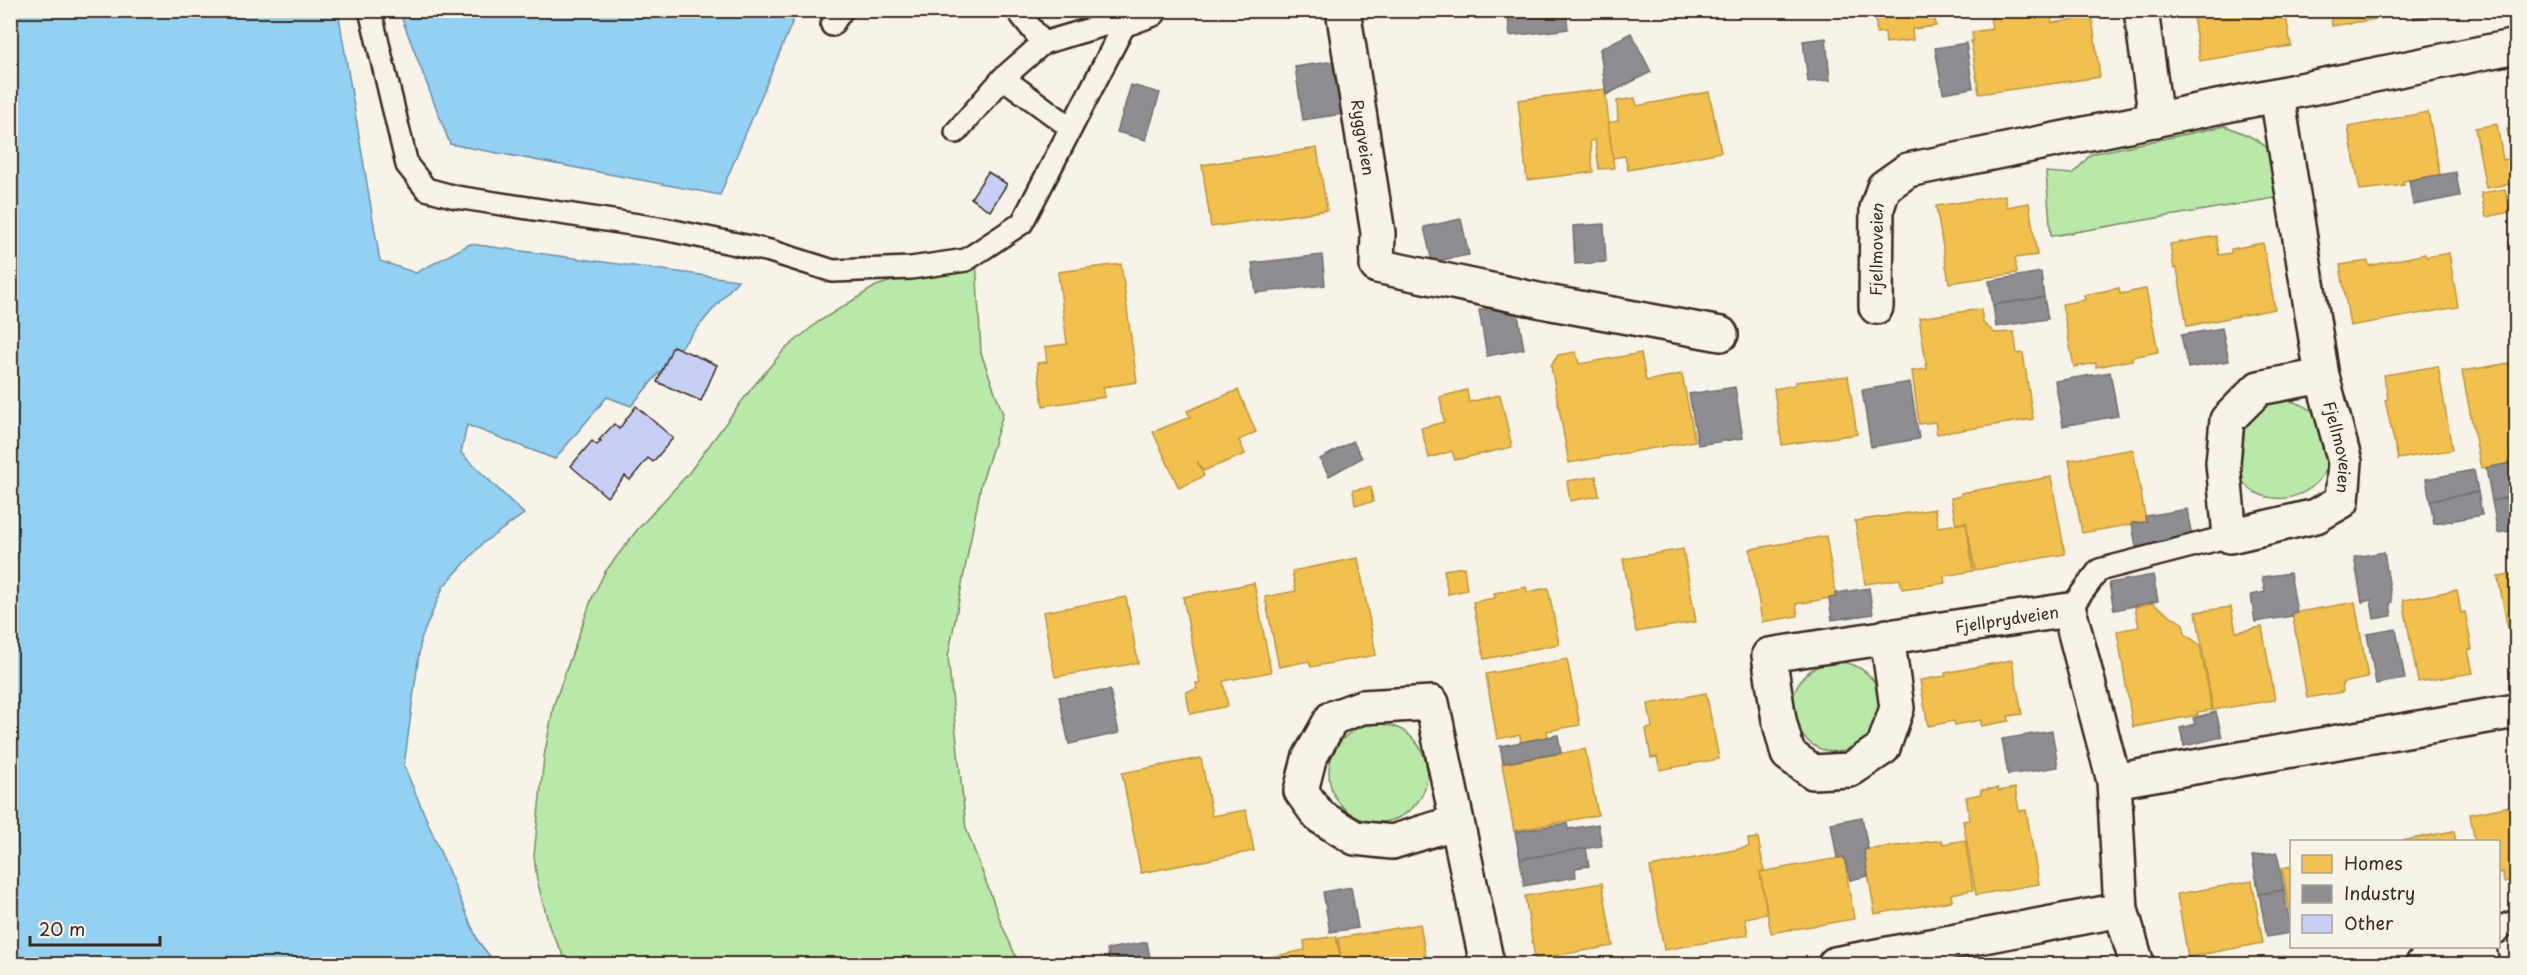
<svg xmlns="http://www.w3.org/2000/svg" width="2527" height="975" font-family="'Playpen Sans',sans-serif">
	<rect width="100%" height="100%" fill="#f7f3e8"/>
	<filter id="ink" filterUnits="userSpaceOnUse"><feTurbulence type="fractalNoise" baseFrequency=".0167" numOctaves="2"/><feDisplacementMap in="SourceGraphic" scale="12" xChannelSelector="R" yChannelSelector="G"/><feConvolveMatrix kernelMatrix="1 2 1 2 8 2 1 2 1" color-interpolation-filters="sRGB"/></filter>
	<g filter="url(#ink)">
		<g fill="#b9e9a8" stroke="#7a8a63" stroke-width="1.5">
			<path d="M 2225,126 C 2244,133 2270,143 2279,163 C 2283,174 2285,185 2287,196 L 2051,236 L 2046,172 L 2073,174 L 2091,154 Z"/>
			<path d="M 976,260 L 981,353 L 1003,414 L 981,485 L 948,657 L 966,828 L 1002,925 L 1019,964 L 568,964 L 550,929 L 537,880 L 534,856 L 544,757 L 554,704 L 592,598 L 605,572 L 637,530 L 688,474 L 751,389 L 783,351 L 818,322 L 876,286 L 935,268 Z"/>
			<path d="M 2280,399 C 2301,402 2318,409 2325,431 C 2327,438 2331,447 2330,454 C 2325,500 2263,515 2238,476 C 2232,467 2232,450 2230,440 L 2264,402 Z"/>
			<circle cx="1837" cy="707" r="45"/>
			<circle cx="1378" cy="773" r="49"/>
		</g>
		<g fill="#92d1f3" stroke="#6f8e9e" stroke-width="1.5">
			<path d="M 10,11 L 338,11 L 380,261 L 416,273 L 470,244 L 738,280 L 631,406 L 607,397 L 555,459 L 467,425 L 461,453 L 524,514 L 483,543 L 443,587 L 421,639 L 404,766 L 478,941 L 496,964 L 11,964 Z"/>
			<path d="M 399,11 L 797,11 L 720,195 L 450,144 Z"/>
		</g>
		<g fill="#f2c14e" stroke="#bb9440" stroke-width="1.5">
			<path d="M 1874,10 L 1934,10 L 1936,26 L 1912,29 L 1913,40 L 1886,43 L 1885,32 L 1877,33 Z"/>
			<path d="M 1989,10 L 2051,10 L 2052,23 L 2092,17 L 2100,77 L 1979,94 L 1971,41 L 1973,41 L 1972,32 L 1992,29 Z"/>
			<path d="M 2192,10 L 2285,10 L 2291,46 L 2200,61 Z"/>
			<path d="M 2330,10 L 2389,10 L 2390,17 L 2332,26 Z"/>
			<path d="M 1605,89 L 1614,168 L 1599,169 L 1595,140 L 1590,141 L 1593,172 L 1527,180 L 1518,100 Z"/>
			<path d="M 1709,92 L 1721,152 L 1628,170 L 1625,156 L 1613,158 L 1608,123 L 1618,121 L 1617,101 L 1635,98 L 1637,106 Z"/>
			<path d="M 2428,112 L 2440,175 L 2403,181 L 2404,185 L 2360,190 L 2348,127 Z"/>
			<path d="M 2497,124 L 2503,160 L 2512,158 L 2507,129 L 2516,128 L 2516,183 L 2486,188 L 2475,128 Z"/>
			<path d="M 1317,148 L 1327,210 L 1211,227 L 1202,165 Z"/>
			<path d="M 2505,189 L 2510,212 L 2486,217 L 2481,193 Z"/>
			<path d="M 2005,195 L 2007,207 L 2029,203 L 2037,255 L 2015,258 L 2017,273 L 1949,283 L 1936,206 Z"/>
			<path d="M 2216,236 L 2219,255 L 2231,253 L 2231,249 L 2263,243 L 2275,309 L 2187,326 L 2177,268 L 2174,269 L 2170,244 Z"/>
			<path d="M 2516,241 L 2516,284 L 2509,242 Z"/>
			<path d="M 2449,253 L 2458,307 L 2350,326 L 2340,265 L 2368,261 L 2369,266 L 2425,254 L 2426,257 Z"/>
			<path d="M 1121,264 L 1137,382 L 1103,387 L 1105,397 L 1043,406 L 1037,363 L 1047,362 L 1045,347 L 1067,344 L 1058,272 Z"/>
			<path d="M 2119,288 L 2120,294 L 2146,289 L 2158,352 L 2132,357 L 2132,360 L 2096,367 L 2096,363 L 2074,367 L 2062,304 L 2085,300 L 2084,295 Z"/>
			<path d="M 1981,309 L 1983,323 L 1995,333 L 2014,332 L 2017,354 L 2023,353 L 2033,419 L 1937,434 L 1935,422 L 1919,424 L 1912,371 L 1927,369 L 1919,318 Z"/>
			<path d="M 1576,352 L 1579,364 L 1641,353 L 1646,381 L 1682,374 L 1695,441 L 1569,463 L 1551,366 L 1558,355 Z"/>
			<path d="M 2516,362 L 2516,447 L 2509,448 L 2512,463 L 2481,468 L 2462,371 Z"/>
			<path d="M 2438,366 L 2452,450 L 2398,459 L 2385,400 L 2388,399 L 2384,375 Z"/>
			<path d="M 1848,376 L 1857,434 L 1782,445 L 1774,389 L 1795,385 L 1795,382 Z"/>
			<path d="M 1238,390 L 1256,432 L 1239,440 L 1245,454 L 1203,471 L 1197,461 L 1204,476 L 1179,488 L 1153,432 L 1190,417 L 1187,411 Z"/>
			<path d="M 1467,390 L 1469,402 L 1500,395 L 1512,447 L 1455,460 L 1452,451 L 1429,458 L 1421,428 L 1444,422 L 1440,397 Z"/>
			<path d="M 2133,449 L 2146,522 L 2082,533 L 2069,460 Z"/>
			<path d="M 1596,476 L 1599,496 L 1570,501 L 1567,481 Z"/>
			<path d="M 2051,477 L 2065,554 L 1975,570 L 1966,522 L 1956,524 L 1951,498 L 1961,496 L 1961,493 Z"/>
			<path d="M 1371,487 L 1373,502 L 1355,505 L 1353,490 Z"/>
			<path d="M 1935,509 L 1938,527 L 1966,523 L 1973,571 L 1944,576 L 1945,583 L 1902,589 L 1900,579 L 1865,584 L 1855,521 Z"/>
			<path d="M 1826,536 L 1836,597 L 1796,604 L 1798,616 L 1762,622 L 1750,549 Z"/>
			<path d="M 1683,549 L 1696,622 L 1636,632 L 1623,559 Z"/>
			<path d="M 1358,558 L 1376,655 L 1311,667 L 1309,661 L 1279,667 L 1265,597 L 1296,591 L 1292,571 Z"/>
			<path d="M 1464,567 L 1467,590 L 1448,594 L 1444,570 Z"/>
			<path d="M 2516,574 L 2516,659 L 2514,660 L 2498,577 Z"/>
			<path d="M 1254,583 L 1271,672 L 1223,681 L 1228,706 L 1190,714 L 1186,692 L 1197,689 L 1196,683 L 1200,683 L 1183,597 Z"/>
			<path d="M 1526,587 L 1527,592 L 1548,588 L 1559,644 L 1484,659 L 1473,602 L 1495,598 L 1494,593 Z"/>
			<path d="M 2457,590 L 2461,613 L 2465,612 L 2472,649 L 2468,650 L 2473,673 L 2418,682 L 2403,600 Z"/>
			<path d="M 1126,597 L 1138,663 L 1055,677 L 1043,612 Z"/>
			<path d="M 2355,602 L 2368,678 L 2342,683 L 2343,692 L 2307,698 L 2292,613 Z"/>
			<path d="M 2152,603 L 2183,624 L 2185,634 L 2200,645 L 2212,710 L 2197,712 L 2198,715 L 2133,727 L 2117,631 L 2139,627 L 2135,607 Z"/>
			<path d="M 2231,607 L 2236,632 L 2262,627 L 2275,700 L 2213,710 L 2196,612 Z"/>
			<path d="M 1567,659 L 1580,725 L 1547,731 L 1548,737 L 1521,742 L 1520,735 L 1497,739 L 1486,674 Z"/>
			<path d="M 2012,660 L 2022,714 L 2008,716 L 2009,721 L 1981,726 L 1981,720 L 1955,725 L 1954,721 L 1928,726 L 1920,680 L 1946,676 L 1945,673 Z"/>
			<path d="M 1706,693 L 1719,759 L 1660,770 L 1657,757 L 1651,758 L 1646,729 L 1652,728 L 1648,704 Z"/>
			<path d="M 1585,749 L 1598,815 L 1514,831 L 1502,764 Z"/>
			<path d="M 1201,758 L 1212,816 L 1246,810 L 1254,851 L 1141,873 L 1122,773 Z"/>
			<path d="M 1998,788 L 1999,791 L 2015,788 L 2019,811 L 2026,810 L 2039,884 L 1976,895 L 1963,821 L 1970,820 L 1966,797 L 1981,794 L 1981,790 Z"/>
			<path d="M 2516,805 L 2516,879 L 2504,882 L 2503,872 L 2498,873 L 2498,842 L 2475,842 L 2470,814 Z"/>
			<path d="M 2454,831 L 2456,842 L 2395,842 Z"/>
			<path d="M 1758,838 L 1764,871 L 1760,872 L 1767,914 L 1745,918 L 1748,935 L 1664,950 L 1650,867 L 1749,847 L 1748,839 Z"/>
			<path d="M 1942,840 L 1943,844 L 1965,840 L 1973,890 L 1951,894 L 1952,901 L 1875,914 L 1864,850 Z"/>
			<path d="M 1844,857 L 1854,919 L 1771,933 L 1760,872 Z"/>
			<path d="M 2292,866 L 2292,923 L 2282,868 Z"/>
			<path d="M 2252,881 L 2263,943 L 2188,957 L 2177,894 Z"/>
			<path d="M 1602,883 L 1613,946 L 1535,959 L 1525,896 Z"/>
			<path d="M 1420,924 L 1427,964 L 1342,964 L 1338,938 Z"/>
			<path d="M 1336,936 L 1342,964 L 1235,964 L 1305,950 L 1304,941 Z"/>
		</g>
		<g fill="#8d8d92" stroke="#746f6f" stroke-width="1.5">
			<path d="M 1507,10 L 1566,10 L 1568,29 L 1510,36 Z"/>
			<path d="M 2412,10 L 2462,10 L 2462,11 L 2413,19 Z"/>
			<path d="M 1631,33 L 1651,72 L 1606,95 L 1600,49 Z"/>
			<path d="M 1826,38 L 1830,80 L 1808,82 L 1803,41 Z"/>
			<path d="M 1966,43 L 1973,88 L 1943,93 L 1935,48 Z"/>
			<path d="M 1341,60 L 1349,113 L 1303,120 L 1295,67 Z"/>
			<path d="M 1131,85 L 1160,93 L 1146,140 L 1117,132 Z"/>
			<path d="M 2456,172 L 2460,196 L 2413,205 L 2409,180 Z"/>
			<path d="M 1461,219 L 1469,255 L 1432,262 L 1424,227 Z"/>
			<path d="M 1604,224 L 1606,262 L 1575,264 L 1573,226 Z"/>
			<path d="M 1322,255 L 1325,285 L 1256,293 L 1252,263 Z"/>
			<path d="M 2041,272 L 2044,297 L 1993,305 L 1989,281 Z"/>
			<path d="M 2044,297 L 2048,319 L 1996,327 L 1993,305 Z"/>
			<path d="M 1516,304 L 1524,349 L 1487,356 L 1479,310 Z"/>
			<path d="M 2222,328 L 2229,361 L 2188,368 L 2181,335 Z"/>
			<path d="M 2110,372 L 2118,416 L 2063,426 L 2055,381 Z"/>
			<path d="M 1910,382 L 1919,439 L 1871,447 L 1862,390 Z"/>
			<path d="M 1735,387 L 1743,438 L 1698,445 L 1689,394 Z"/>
			<path d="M 1353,441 L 1362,458 L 1329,476 L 1320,459 Z"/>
			<path d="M 2516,462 L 2516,496 L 2492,501 L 2486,468 Z"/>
			<path d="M 2474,470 L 2478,492 L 2430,501 L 2426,479 Z"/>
			<path d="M 2478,492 L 2482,515 L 2434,524 L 2430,501 Z"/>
			<path d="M 2516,496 L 2516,530 L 2498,533 L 2492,501 Z"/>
			<path d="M 2187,509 L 2192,538 L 2136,547 L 2132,523 L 2146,522 L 2145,516 Z"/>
			<path d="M 2384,552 L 2392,602 L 2390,603 L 2392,616 L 2374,619 L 2371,600 L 2362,602 L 2354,557 Z"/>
			<path d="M 2290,573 L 2297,612 L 2292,613 L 2293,616 L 2255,622 L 2251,595 L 2265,592 L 2262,577 Z"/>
			<path d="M 2153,575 L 2158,601 L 2114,610 L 2109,583 Z"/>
			<path d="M 1869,588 L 1873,614 L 1832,620 L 1829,598 L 1836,597 L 1835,593 Z"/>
			<path d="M 2396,629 L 2405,679 L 2376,684 L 2367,634 Z"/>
			<path d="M 1110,690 L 1119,733 L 1069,744 L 1059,697 Z"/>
			<path d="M 2216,712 L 2222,737 L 2184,746 L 2180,728 L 2195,724 L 2193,718 Z"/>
			<path d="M 2052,731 L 2058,767 L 2008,775 L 2002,739 Z"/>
			<path d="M 1558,735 L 1561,753 L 1503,763 L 1500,746 Z"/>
			<path d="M 1862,817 L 1868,849 L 1864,850 L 1868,876 L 1850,880 L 1844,857 L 1837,858 L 1831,823 Z"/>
			<path d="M 1567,823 L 1568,829 L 1598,824 L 1602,846 L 1520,859 L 1515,832 Z"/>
			<path d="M 1586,848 L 1589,866 L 1575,868 L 1576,877 L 1524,886 L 1520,859 Z"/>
			<path d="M 2277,852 L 2284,890 L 2259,894 L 2252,856 Z"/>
			<path d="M 1351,887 L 1358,928 L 1330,932 L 1323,892 Z"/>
			<path d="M 2284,890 L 2291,933 L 2267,937 L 2259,894 Z"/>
			<path d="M 1147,942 L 1151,964 L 1110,964 L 1107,949 Z"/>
		</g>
		<g fill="#c8cff7" stroke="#3b2a1e" stroke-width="1.5">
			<path d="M 988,172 L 1007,184 L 990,211 L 971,198 Z"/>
			<path d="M 673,346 L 717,365 L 701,401 L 657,382 Z"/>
			<path d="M 636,406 L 673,438 L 653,462 L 648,458 L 630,480 L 625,476 L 607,497 L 571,466 L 592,441 L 597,445 L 601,441 L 599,440 L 614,424 L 619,429 Z"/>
		</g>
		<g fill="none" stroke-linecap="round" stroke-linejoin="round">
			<defs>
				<g id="service">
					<path d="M 370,10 L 407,165 L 426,189 L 456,197 L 664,229 L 770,251 L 833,271 L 911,268 L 966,260 L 1022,223 L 1128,18"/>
					<path d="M 1017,10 L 1043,43"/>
					<path d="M 832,25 L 842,10"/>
					<path d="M 1003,78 L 1071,128"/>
					<path d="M 956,132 L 1003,78 L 1043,43 L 1128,18"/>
					<path d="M 2069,610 L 2099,570 L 2230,536"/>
					<path d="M 2498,932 L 2503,926 L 2516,921"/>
				</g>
				<g id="minor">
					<path id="s1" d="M 1343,10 L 1378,233 L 1377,266 L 1552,303 L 1721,334"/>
					<path d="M 2141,10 L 2156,120"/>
					<path d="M 1128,18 L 1150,10"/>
					<path id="s2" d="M 2277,95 L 2322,376 L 2345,462 L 2342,501 L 2316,516 L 2230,536 L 2223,463 L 2227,420 L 2259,388 L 2322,376"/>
					<path id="s3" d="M 1876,307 L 1877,208 L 1884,187 L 1908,170 L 2516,46"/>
					<path id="s4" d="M 1887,636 L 1897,708 L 1883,748 L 1850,770 L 1813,772 L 1788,754 L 1779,720 L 1769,655 L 2069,610 L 2114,781 L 2121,910 L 2137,964"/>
					<path d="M 2114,781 L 2516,711"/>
					<path d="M 1457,822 L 1392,842 L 1355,838 L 1319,816 L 1301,791 L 1309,759 L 1332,718 L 1362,707 L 1432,703 L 1487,964"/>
					<path d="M 1835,964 L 2121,910"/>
					<path d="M 2423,964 L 2480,954 L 2482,964"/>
				</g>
			</defs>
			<use href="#service" stroke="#3b2a1e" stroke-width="26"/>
			<use href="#minor" stroke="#3b2a1e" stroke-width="38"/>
			<use href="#service" stroke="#f7f3e8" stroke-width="21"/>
			<use href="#minor" stroke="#f7f3e8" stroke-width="33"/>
		</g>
	</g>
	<g text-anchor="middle" stroke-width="6" stroke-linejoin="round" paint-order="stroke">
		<g font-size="16" fill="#3b2a1e" stroke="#f7f3e8">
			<text dy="6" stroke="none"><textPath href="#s1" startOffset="129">Ryggveien</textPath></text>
			<text dy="6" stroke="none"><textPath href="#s3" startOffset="58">Fjellmoveien</textPath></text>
			<text dy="6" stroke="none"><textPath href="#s2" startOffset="358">Fjellmoveien</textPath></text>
			<text dy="6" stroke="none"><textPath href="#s4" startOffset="564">Fjellprydveien</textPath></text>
		</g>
	</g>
	<rect width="2527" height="975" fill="none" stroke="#f7f3e8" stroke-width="36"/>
	<rect x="18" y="18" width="2491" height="939" fill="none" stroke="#3b2a1e" stroke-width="2" filter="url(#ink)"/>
	<rect x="2290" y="840" width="210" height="108" fill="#f7f3e8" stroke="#aca397" stroke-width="1.5"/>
	<rect x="2302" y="855" width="30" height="18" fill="#f2c14e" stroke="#aca397" stroke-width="1.5"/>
	<text x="2344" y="870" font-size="18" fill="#3b2a1e">Homes</text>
	<rect x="2302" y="885" width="30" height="18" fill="#8d8d92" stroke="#aca397" stroke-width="1.5"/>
	<text x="2344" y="900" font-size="18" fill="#3b2a1e">Industry</text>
	<rect x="2302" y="915" width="30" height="18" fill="#c8cff7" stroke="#aca397" stroke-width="1.5"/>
	<text x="2344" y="930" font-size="18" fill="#3b2a1e">Other</text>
	<path d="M30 936v9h130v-9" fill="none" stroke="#3b2a1e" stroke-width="3"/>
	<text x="39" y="936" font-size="18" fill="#3b2a1e" stroke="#f7f3e8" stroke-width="4.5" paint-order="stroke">20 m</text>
</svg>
